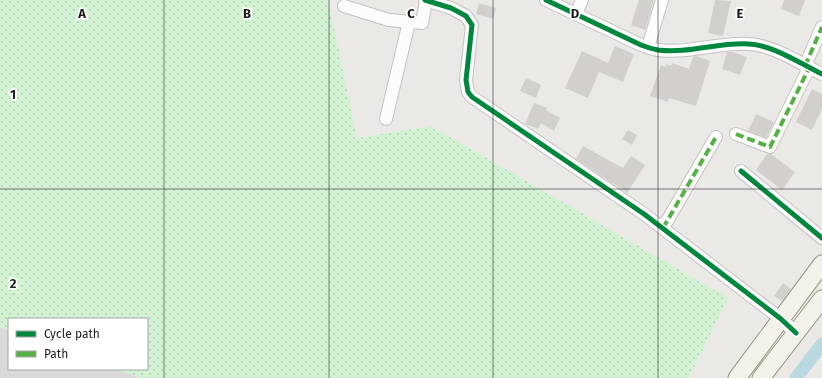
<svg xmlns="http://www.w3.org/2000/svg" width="822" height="378" font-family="'Fira Sans',sans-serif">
	<defs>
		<pattern id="park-dots" width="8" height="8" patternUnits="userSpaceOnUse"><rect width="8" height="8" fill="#d3f2d3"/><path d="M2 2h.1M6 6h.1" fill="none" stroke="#b5cfb5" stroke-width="1.8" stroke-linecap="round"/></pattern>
	</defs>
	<rect width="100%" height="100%" fill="#ebe9e6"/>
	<path fill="#dad9d7" d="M 0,326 L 9,329 L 9,369 L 114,369 L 141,378 L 0,378 Z"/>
	<path fill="url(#park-dots)" d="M 0,0 L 328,0 L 357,138 L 431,126 L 728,298 L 689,378 L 141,378 L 114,369 L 147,369 L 147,319 L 9,319 L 9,330 L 0,327 Z"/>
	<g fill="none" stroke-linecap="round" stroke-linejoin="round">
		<path stroke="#b9d8df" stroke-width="13" d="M 796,378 L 822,344"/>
	</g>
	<g fill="#d2cfcd">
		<path d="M 639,0 L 654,0 L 645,30 L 631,25 Z"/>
		<path d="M 715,0 L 731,1 L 723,36 L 708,33 Z"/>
		<path d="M 784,0 L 805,0 L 799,16 L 781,9 Z"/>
		<path d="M 479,3 L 496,8 L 493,19 L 476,14 Z"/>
		<path d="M 615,46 L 634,54 L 623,82 L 599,72 L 588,98 L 565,88 L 582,51 L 608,63 Z"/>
		<path d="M 727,52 L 732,52 L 747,57 L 740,75 L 722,69 Z"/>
		<path d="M 696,56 L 710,61 L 696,106 L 669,98 L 668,102 L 650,96 L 661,65 L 666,67 L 666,64 L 671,66 L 672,63 L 689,69 L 693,57 Z"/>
		<path d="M 526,78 L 541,85 L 536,98 L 520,91 Z"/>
		<path d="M 812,89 L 822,94 L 822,109 L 812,130 L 796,122 Z"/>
		<path d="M 534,103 L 547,108 L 546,110 L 560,118 L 554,131 L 541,123 L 538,129 L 525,124 Z"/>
		<path d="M 756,114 L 774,122 L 766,138 L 748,131 Z"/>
		<path d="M 628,130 L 637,135 L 632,145 L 622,139 Z"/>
		<path d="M 583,146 L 623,168 L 631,156 L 645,165 L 627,193 L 576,159 Z"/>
		<path d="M 767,154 L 771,154 L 795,172 L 782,190 L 756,170 Z"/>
		<path d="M 783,283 L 791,289 L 782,301 L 774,296 Z"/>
	</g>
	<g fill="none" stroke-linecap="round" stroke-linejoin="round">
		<defs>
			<g id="minor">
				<path d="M 425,0 L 451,8 L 466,16 L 472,25 L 466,80 L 468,92 L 472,97 L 644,214 L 781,319 L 796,333"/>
				<path d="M 546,0 L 641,45 C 646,47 652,49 658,50 C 688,54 719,42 749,44 C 773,45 801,64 822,74"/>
				<path d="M 344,6 L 389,20 L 422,23 L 426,1"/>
				<path d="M 576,14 L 582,0"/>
				<path d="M 648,47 L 662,0"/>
				<path d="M 805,66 L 822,27"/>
				<path d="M 386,119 L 409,22"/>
				<path d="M 736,134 L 770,147 L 809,68"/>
				<path d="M 741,171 L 822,238"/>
				<path d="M 663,228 L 716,137"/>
			</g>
			<g id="secondary">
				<path d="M 737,378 L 822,264"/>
				<path d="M 761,378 L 822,299"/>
			</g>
		</defs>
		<use href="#minor" stroke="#c4c3c2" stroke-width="14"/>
		<use href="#secondary" stroke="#93957e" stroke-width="19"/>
		<use href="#minor" stroke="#fcfcfb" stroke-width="12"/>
		<use href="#secondary" stroke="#f3f2ea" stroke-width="17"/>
		<g stroke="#55b145" stroke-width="4" stroke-dasharray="8 4" stroke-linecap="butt">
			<path d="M 805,66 L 822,27"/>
			<path d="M 736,134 L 770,147 L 809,68"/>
			<path d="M 663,228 L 716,137"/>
		</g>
		<defs>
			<g id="cycleway">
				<path d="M 425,0 L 451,8 L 466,16 L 472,25 L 466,80 L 468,92 L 472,97 L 644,214 L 781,319 L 796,333"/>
				<path d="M 546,0 L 641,45 C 646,47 652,49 658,50 C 688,54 719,42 749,44 C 773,45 801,64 822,74"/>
				<path d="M 741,171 L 822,238"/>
			</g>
		</defs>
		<use href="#cycleway" stroke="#fff" stroke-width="8"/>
		<use href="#cycleway" stroke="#00873e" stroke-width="5"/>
	</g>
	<path fill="none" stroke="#1d1d1d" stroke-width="1" stroke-opacity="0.55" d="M 164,0 L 164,378M 329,0 L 329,378M 493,0 L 493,378M 658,0 L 658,378M 0,189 L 822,189"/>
	<g font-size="13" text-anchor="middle" font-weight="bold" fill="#1d1d1d" stroke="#fff" stroke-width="3.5" stroke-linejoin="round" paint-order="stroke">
		<text x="82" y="18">A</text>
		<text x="247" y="18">B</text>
		<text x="411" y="18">C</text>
		<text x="575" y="18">D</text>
		<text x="740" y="18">E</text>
		<text x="13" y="99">1</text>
		<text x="13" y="288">2</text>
	</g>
	<rect x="8" y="318" width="140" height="52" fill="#ffffff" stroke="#a5a5a5"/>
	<rect x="16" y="331" width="20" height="6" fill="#00873e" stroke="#a5a5a5"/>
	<text x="44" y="338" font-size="12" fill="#1d1d1d">Cycle path</text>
	<rect x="16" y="351" width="20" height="6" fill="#55b145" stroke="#a5a5a5"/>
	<text x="44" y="358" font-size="12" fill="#1d1d1d">Path</text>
</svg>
